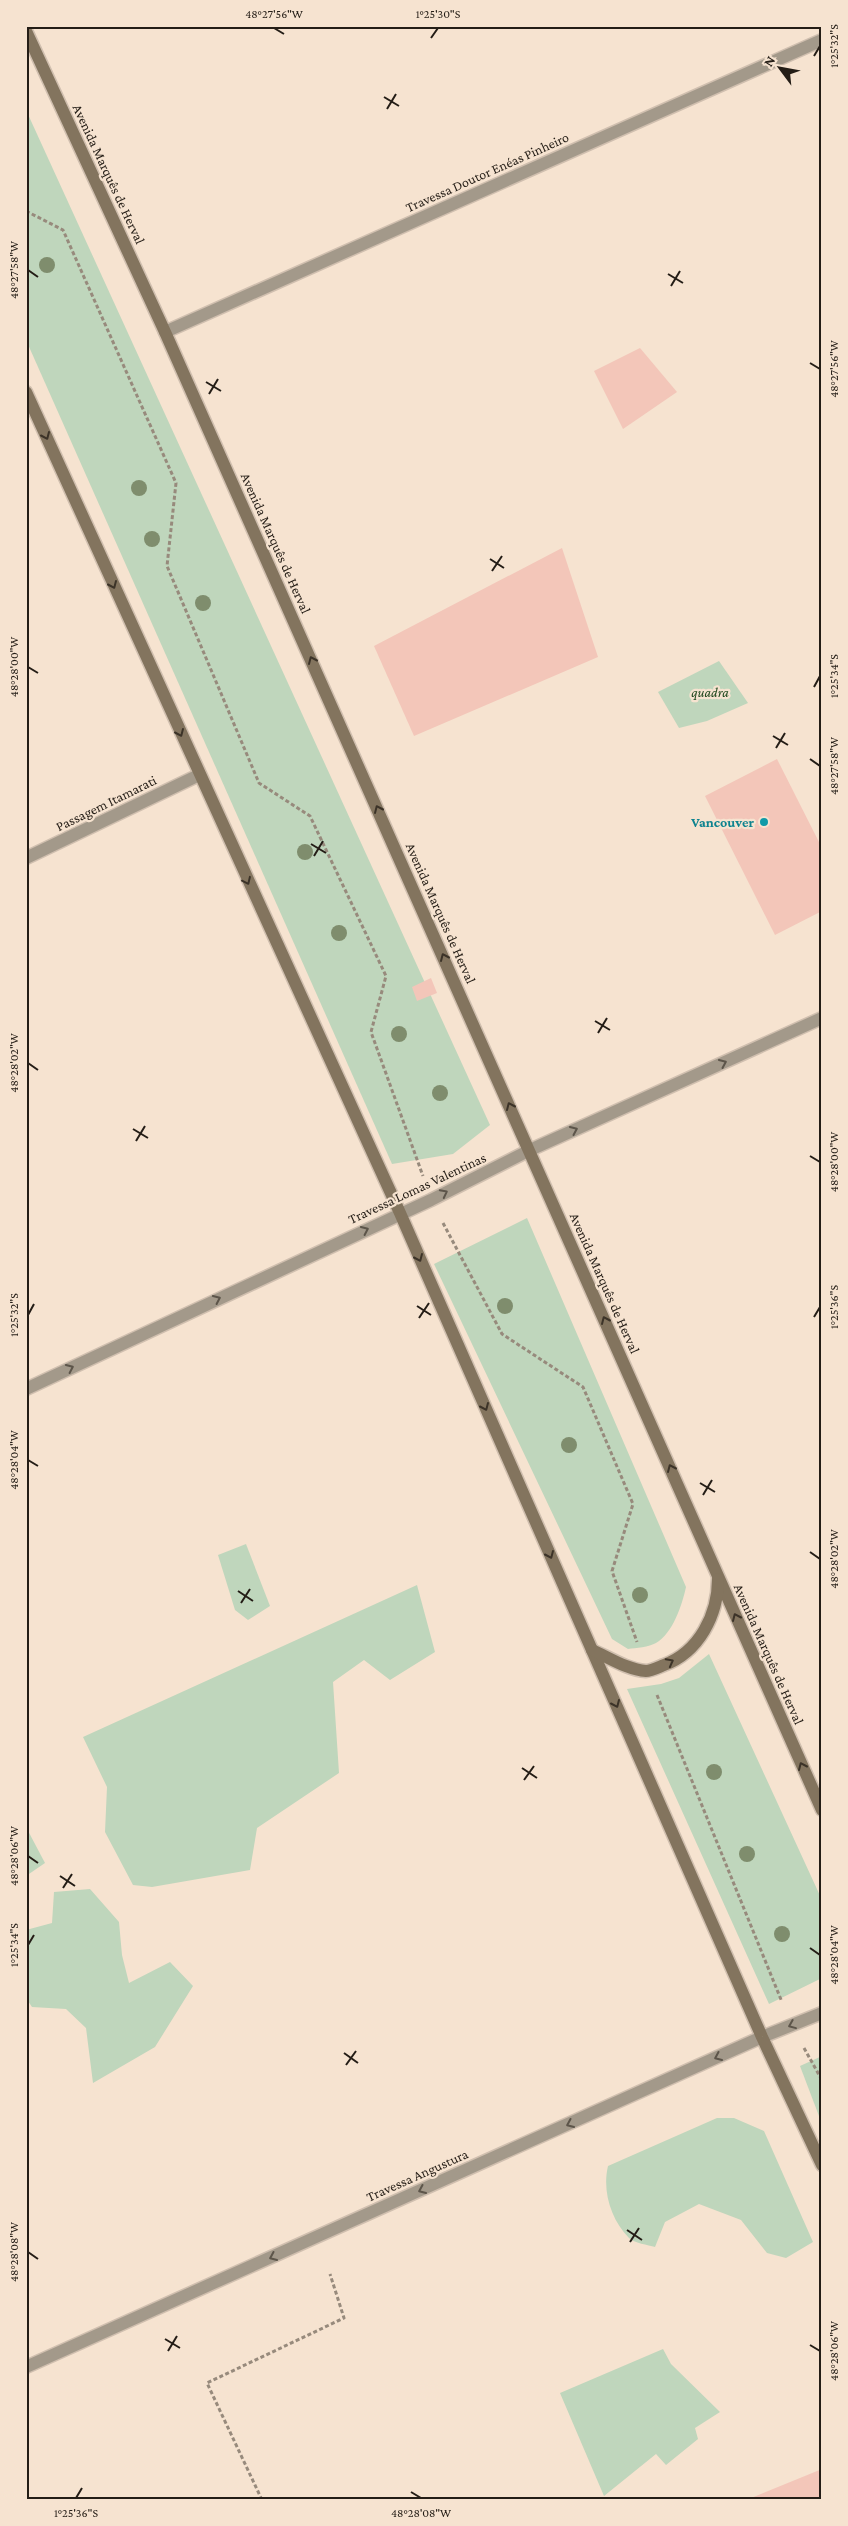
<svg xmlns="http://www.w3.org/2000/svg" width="848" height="2526" font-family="'Crimson Pro',serif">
	<rect width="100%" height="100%" fill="#f6e3d0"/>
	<g fill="#bfd6bc">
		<path d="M 26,110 L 490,1125 L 453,1154 L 392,1164 L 26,340 Z"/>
		<path d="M 719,661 L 748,703 L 707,721 L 679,728 L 658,692 Z"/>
		<path d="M 527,1218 L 686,1587 C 682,1605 673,1633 656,1643 C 649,1647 636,1648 628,1649 L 612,1639 L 434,1264 Z"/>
		<path d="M 246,1544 L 270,1606 L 248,1620 L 235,1610 L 218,1555 Z"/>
		<path d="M 417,1585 L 435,1652 L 390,1680 L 364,1660 L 333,1682 L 339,1773 L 257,1828 L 250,1870 L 152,1887 L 133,1885 L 105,1832 L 107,1787 L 83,1737 Z"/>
		<path d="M 709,1654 L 822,1900 L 822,1978 L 769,2004 L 627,1689 L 661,1684 L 679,1678 Z"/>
		<path d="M 26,1827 L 45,1863 L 26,1876 Z"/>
		<path d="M 90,1889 L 119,1922 L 122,1955 L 129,1983 L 170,1962 L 193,1986 L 155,2047 L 93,2083 L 86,2028 L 66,2009 L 32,2007 L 26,1998 L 26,1930 L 52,1923 L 54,1892 Z"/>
		<path d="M 822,2056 L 822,2124 L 800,2066 Z"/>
		<path d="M 717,2118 L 734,2118 L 764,2131 L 813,2242 L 786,2258 L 767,2253 L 741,2220 L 699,2204 L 665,2222 L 655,2247 C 648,2245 634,2243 629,2238 C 611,2220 602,2191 608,2166 Z"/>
		<path d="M 663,2349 L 671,2364 L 720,2412 L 695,2428 L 698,2439 L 666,2465 L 656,2454 L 604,2496 L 560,2393 Z"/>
	</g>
	<g fill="#f3c6b9">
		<path d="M 640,348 L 677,392 L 623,429 L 594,371 Z"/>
		<path d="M 562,548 L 598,657 L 414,736 L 374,646 Z"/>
		<path d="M 777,759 L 822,848 L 822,911 L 775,935 L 705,796 Z"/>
		<path d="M 431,978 L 437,993 L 417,1001 L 412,987 Z"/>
		<path d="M 822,2469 L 822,2500 L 752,2500 L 751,2498 Z"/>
	</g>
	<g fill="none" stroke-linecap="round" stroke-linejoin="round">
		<defs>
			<g id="minor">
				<path d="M 165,332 L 822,40"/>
				<path d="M 26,858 L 199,775"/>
			</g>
			<g id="tertiary">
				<path d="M 26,1389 L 431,1200 L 530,1150 L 822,1018"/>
				<path d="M 26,2367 L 762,2037 L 822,2013"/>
			</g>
			<g id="secondary">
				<path d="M 26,31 L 165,332 L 822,1810"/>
				<path d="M 26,392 L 400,1213 L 762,2037 L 822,2165"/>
				<path d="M 592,1650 C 608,1657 628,1670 646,1671 C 651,1671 659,1667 664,1665 C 699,1652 718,1615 718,1579"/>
			</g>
		</defs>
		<use href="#minor" stroke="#d0bfaf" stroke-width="15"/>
		<use href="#tertiary" stroke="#d0bfaf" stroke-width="15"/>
		<use href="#secondary" stroke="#d0bfaf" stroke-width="15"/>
		<g stroke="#978a7c" stroke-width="3" stroke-dasharray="4 2.5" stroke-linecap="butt">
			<path d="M 26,211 L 63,230 L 176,483 L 167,566 L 259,783 L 310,816 L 386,976 L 371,1032 L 423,1176"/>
			<path d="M 443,1223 L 502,1334 L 583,1387 L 633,1504 L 612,1571 L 637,1642"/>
			<path d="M 657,1695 L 782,2002"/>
			<path d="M 804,2048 L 822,2080"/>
			<path d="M 262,2500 L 207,2383 L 344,2318 L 330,2274"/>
		</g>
		<use href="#minor" stroke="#a3998a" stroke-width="12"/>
		<use href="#tertiary" stroke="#a3998a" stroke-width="12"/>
		<use href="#secondary" stroke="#83745e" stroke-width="12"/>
	</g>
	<g fill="#7f8d6d">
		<circle cx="47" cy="265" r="8"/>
		<circle cx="139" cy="488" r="8"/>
		<circle cx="152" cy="539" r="8"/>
		<circle cx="203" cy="603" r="8"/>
		<circle cx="305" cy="852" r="8"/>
		<circle cx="339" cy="933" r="8"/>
		<circle cx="399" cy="1034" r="8"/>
		<circle cx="440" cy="1093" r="8"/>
		<circle cx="505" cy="1306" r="8"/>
		<circle cx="569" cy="1445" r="8"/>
		<circle cx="640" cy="1595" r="8"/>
		<circle cx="714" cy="1772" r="8"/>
		<circle cx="747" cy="1854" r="8"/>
		<circle cx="782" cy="1934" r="8"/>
	</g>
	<defs><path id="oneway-chevron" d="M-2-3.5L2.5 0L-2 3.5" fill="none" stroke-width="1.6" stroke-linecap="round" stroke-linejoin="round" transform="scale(1.25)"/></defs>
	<g stroke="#3c3328">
		<use href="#oneway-chevron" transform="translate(46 436) rotate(66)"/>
		<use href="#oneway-chevron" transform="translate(113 585) rotate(66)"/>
		<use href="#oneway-chevron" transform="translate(312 660) rotate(-114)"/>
		<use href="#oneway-chevron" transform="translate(180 733) rotate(66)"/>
		<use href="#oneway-chevron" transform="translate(378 809) rotate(-114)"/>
		<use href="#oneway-chevron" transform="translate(247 881) rotate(65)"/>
		<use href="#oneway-chevron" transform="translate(444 957) rotate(-114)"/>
		<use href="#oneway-chevron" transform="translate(510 1106) rotate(-114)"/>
		<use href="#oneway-chevron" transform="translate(419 1258) rotate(66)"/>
		<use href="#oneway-chevron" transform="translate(605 1320) rotate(-114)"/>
		<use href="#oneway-chevron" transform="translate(485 1407) rotate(66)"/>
		<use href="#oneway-chevron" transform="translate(671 1468) rotate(-114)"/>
		<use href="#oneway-chevron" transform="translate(550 1555) rotate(66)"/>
		<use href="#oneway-chevron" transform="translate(736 1617) rotate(-114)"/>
		<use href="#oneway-chevron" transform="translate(670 1662) rotate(-28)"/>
		<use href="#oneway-chevron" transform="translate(616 1704) rotate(66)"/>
		<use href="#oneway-chevron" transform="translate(802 1766) rotate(-114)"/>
	</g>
	<g stroke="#5d554a">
		<use href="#oneway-chevron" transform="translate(723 1063) rotate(-24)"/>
		<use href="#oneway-chevron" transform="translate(574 1130) rotate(-24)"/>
		<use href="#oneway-chevron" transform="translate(444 1193) rotate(-27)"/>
		<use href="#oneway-chevron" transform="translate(365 1230) rotate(-25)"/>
		<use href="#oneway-chevron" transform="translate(217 1299) rotate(-25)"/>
		<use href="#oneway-chevron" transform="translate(70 1368) rotate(-25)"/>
		<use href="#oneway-chevron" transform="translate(792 2025) rotate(158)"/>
		<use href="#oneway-chevron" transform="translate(718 2057) rotate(156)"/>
		<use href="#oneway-chevron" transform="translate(570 2124) rotate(156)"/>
		<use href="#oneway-chevron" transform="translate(422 2190) rotate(156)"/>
		<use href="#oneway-chevron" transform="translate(273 2257) rotate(156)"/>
	</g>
	<path fill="none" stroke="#241d16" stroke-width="2" d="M 274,28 L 284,34M 431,38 L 438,28M 814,56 L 820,46M 384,97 L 399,106M 387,109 L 396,94M 28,270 L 38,277M 668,274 L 683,283M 671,286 L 680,271M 810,363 L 820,369M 206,382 L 221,391M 209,394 L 218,379M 490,559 L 504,568M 492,571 L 502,556M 28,667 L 38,673M 814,687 L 820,676M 773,736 L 788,745M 776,748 L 785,733M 810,759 L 820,766M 311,844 L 326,853M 314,856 L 323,841M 595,1021 L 610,1030M 598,1033 L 607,1018M 28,1063 L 38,1070M 133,1129 L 148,1138M 136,1141 L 145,1126M 810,1156 L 820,1162M 417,1306 L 431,1315M 28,1315 L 34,1304M 814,1317 L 820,1307M 419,1318 L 429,1303M 28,1460 L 38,1466M 700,1483 L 715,1492M 703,1495 L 712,1480M 810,1552 L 820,1559M 238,1591 L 253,1601M 241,1603 L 250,1589M 522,1768 L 537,1778M 524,1780 L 534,1766M 28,1856 L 38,1863M 60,1876 L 75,1886M 63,1888 L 72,1874M 28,1945 L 34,1935M 810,1948 L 820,1955M 344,2053 L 358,2063M 346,2065 L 356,2051M 627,2230 L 642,2240M 630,2242 L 639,2228M 28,2252 L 38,2259M 165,2339 L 180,2348M 810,2345 L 820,2351M 168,2351 L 177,2336M 411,2492 L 421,2498M 76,2498 L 82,2488"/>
	<circle fill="#0f9aa8" stroke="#f6e3d0" stroke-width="2" cx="764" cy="822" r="5"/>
	<g text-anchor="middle" stroke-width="4.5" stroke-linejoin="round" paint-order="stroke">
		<g font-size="14" fill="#241d16" stroke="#f6e3d0">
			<text transform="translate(487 172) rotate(-24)" y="5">Travessa Doutor Enéas Pinheiro</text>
			<text transform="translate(109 174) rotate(65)" y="5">Avenida Marquês de Herval</text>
			<text transform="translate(276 543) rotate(66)" y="5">Avenida Marquês de Herval</text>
			<text transform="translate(106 803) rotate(-26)" y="5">Passagem Itamarati</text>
			<text transform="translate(441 913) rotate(66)" y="5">Avenida Marquês de Herval</text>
			<text transform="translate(417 1188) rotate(-25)" y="5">Travessa Lomas Valentinas</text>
			<text transform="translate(605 1283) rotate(66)" y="5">Avenida Marquês de Herval</text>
			<text transform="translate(769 1654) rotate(66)" y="5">Avenida Marquês de Herval</text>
			<text transform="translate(417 2175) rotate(-24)" y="5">Travessa Angustura</text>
		</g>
		<g font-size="14" font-style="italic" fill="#1e471c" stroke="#f6e3d0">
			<text x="710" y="697">quadra</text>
		</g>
		<g font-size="14" font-weight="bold" fill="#0d838f" stroke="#f6e3d0" text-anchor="end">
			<text x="754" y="827">Vancouver</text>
		</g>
	</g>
	<rect width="848" height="2526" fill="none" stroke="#f6e3d0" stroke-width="55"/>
	<g transform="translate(780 68) rotate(302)" stroke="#f6e3d0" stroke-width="4" paint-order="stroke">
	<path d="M0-4L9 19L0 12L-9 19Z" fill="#241d16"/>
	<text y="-8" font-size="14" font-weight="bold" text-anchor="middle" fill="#241d16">N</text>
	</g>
	<rect x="28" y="28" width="792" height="2470" fill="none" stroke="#241d16" stroke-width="2"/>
	<g font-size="12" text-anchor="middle" fill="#241d16">
		<text x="274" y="18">48°27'56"W</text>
		<text x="438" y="18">1°25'30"S</text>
		<text transform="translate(834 46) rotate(-90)" y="4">1°25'32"S</text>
		<text transform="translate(14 270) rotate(-90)" y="4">48°27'58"W</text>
		<text transform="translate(834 369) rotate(-90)" y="4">48°27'56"W</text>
		<text transform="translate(14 667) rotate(-90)" y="4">48°28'00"W</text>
		<text transform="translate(834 676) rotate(-90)" y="4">1°25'34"S</text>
		<text transform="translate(834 766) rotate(-90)" y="4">48°27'58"W</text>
		<text transform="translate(14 1063) rotate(-90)" y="4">48°28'02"W</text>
		<text transform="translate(834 1162) rotate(-90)" y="4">48°28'00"W</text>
		<text transform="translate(834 1307) rotate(-90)" y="4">1°25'36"S</text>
		<text transform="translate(14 1315) rotate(-90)" y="4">1°25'32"S</text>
		<text transform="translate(14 1460) rotate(-90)" y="4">48°28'04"W</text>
		<text transform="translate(834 1559) rotate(-90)" y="4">48°28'02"W</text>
		<text transform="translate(14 1856) rotate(-90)" y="4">48°28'06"W</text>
		<text transform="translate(14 1945) rotate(-90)" y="4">1°25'34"S</text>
		<text transform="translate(834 1955) rotate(-90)" y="4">48°28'04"W</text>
		<text transform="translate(14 2252) rotate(-90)" y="4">48°28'08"W</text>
		<text transform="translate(834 2351) rotate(-90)" y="4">48°28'06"W</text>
		<text x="76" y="2517">1°25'36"S</text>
		<text x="421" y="2517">48°28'08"W</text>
	</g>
</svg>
